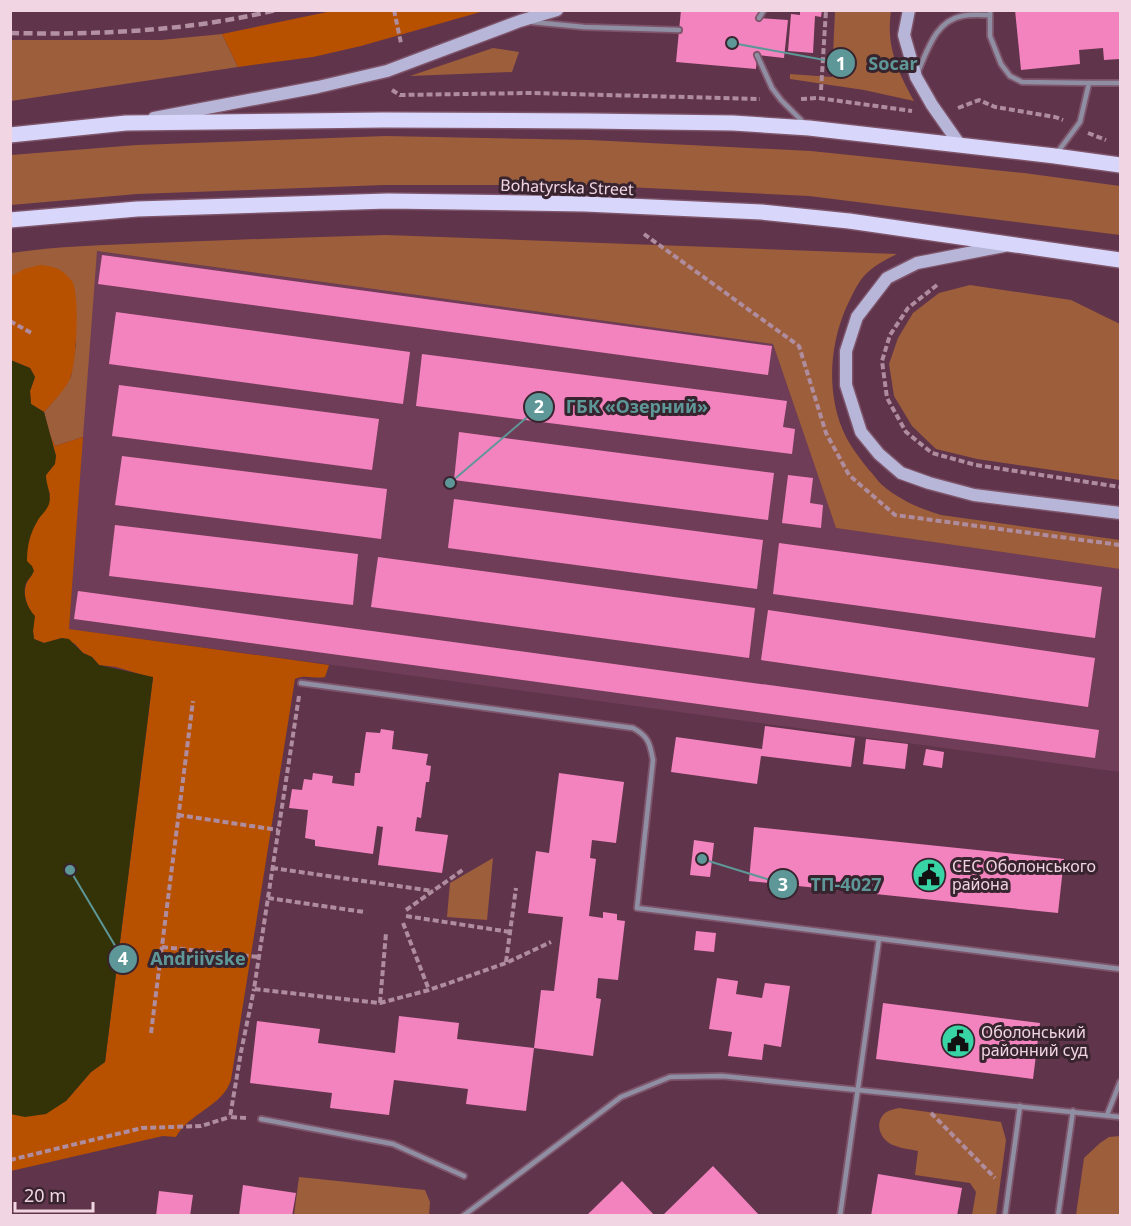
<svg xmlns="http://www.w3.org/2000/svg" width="1131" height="1226" font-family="'Noto Sans',sans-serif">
	<rect width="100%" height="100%" fill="#60344b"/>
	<path fill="#703d58" d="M 96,251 L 773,344 L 836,528 L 1120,569 L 1120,772 L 69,629 Z"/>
	<g fill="#9d5e3c">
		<path d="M 835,11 L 891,11 C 886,46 897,70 914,101 L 864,90 L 790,79 L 790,74 L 832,77 Z"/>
		<path d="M 222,34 L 238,67 L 11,101 L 11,40 L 161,40 Z"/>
		<path d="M 493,48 L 519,52 L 512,72 L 410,76 Z"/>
		<path d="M 386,136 L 590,140 L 811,151 L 1024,173 L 1120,186 L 1120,235 L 809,196 L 586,185 L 385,185 L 137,194 L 11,205 L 11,155 L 137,145 Z"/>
		<path d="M 386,235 L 897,254 C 885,260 873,266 864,276 C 856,285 851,298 846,308 C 829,347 826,397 846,437 C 852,448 861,460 869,470 C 873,474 877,480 881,484 C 899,500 919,508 941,515 L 1120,540 L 1120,569 L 836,528 L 773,344 L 97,251 L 83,437 L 55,446 L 50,435 L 44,412 L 57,397 L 71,377 L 76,344 L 76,309 L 11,277 L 11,253 C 57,246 105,245 152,243 C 230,240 308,237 386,235 Z"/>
		<path d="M 970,285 L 1071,300 L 1120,324 L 1120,480 L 977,459 L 936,449 L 912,426 L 894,396 L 889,364 L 898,338 L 913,313 L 939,293 Z"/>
		<path d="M 493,858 L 487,920 L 447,917 L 450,883 Z"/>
		<path d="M 899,1108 L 1001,1122 L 1006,1140 L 996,1215 L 972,1215 L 976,1192 L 970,1183 L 915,1175 L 918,1151 C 909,1149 897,1148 889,1143 C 879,1136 875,1122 885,1113 C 889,1110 895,1109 899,1108 Z"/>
		<path d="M 1120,1136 L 1120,1215 L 1076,1215 L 1084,1158 L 1100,1143 L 1109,1137 Z"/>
		<path d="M 299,1177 L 425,1190 L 430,1202 L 429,1215 L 294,1215 Z"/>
	</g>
	<g fill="#b75100">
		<path d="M 332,11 L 332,10 L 484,11 L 361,46 L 313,57 L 238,67 L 222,34 Z"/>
		<path d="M 40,265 C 56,267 61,268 72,281 C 80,292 77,365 70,379 C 64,391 53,402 44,412 L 31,404 L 30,391 L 35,377 L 30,368 L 11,360 L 10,277 L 24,269 Z"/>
		<path d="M 50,435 L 55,446 L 83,437 L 69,629 L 329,665 L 325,677 C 315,679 304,674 295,679 L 231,1080 C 222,1107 190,1112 176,1137 L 163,1136 L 11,1171 L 10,1114 L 66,1101 L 91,1072 L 105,1062 L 153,678 L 116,667 L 99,665 L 92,657 L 83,653 L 75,644 L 62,638 L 44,643 L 34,639 L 33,631 L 34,616 C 25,604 20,588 32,575 C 31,571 28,566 27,562 C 23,540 41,513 50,494 L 46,484 L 46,475 L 50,470 L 56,456 Z"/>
	</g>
	<path fill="#343308" d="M 10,360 L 30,368 L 35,377 L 30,391 L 31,404 L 44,412 L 56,456 L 55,464 L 46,475 C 46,485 52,495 49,504 C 47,510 41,515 38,520 C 30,533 27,546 27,561 L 32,566 L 34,571 C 32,576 28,579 26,583 C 22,595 27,607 35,616 L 33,631 L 34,639 L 44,643 L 62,638 L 69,639 L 83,653 L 92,657 L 99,665 L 153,677 L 105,1062 L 91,1072 L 66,1101 L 46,1114 L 25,1117 L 10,1114 Z"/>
	<g fill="#f383be">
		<path d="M 681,10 L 760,10 L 759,18 L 788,20 L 784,58 L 757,55 L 756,69 L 676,62 Z"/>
		<path d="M 800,10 L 822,10 L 821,17 L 815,16 L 813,53 L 788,51 L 791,14 L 800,15 Z"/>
		<path d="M 1015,10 L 1120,10 L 1120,59 L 1104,60 L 1103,48 L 1079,50 L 1080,64 L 1021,70 Z"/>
		<path d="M 102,255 L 772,346 L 768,375 L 98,284 Z"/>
		<path d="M 116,312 L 410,352 L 403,404 L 109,364 Z"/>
		<path d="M 422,354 L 787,401 L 783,427 L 795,429 L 792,454 L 416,406 Z"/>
		<path d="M 119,385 L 379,419 L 372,470 L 112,436 Z"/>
		<path d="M 459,432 L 774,473 L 768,520 L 454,480 Z"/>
		<path d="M 122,456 L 387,489 L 381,539 L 115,505 Z"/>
		<path d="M 788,475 L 813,478 L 810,503 L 823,505 L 821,528 L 782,523 Z"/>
		<path d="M 454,499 L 763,540 L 757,589 L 448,548 Z"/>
		<path d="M 115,525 L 358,554 L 353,605 L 109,576 Z"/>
		<path d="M 779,543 L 1102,587 L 1095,638 L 773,594 Z"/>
		<path d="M 378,557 L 755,608 L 749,658 L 371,607 Z"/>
		<path d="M 78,591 L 1099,730 L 1095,758 L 74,619 Z"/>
		<path d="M 768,610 L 1095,658 L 1088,707 L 761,660 Z"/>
		<path d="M 765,726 L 855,738 L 851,767 L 761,756 L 757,784 L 671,772 L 676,737 L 762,749 Z"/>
		<path d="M 381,729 L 394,731 L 392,749 L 428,754 L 426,765 L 431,766 L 429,782 L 426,782 L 421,818 L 417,817 L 415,831 L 448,835 L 442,873 L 378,865 L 383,827 L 377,826 L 373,854 L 315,846 L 315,840 L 305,838 L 308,810 L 289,808 L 292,789 L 302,790 L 304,779 L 312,780 L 313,773 L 333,776 L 332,783 L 354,786 L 355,773 L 360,773 L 366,732 L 380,733 Z"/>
		<path d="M 866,739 L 908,744 L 905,769 L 863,764 Z"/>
		<path d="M 926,749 L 944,752 L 942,768 L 923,765 Z"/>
		<path d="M 559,773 L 624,782 L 616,843 L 592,840 L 590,858 L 596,859 L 589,916 L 603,918 L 603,912 L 617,914 L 617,920 L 625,921 L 618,980 L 598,978 L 596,998 L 601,999 L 593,1056 L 534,1048 L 541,990 L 554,991 L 563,917 L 528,913 L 536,851 L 549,853 Z"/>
		<path d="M 754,827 L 1064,859 L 1058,913 L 749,881 Z"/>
		<path d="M 694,840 L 714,843 L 710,877 L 690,875 Z"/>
		<path d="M 696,931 L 716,933 L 714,952 L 694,950 Z"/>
		<path d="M 717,978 L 738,981 L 736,994 L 762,998 L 765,983 L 790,986 L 781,1047 L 764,1044 L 762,1060 L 728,1056 L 732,1032 L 709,1029 Z"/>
		<path d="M 883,1003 L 1040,1023 L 1033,1079 L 876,1059 Z"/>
		<path d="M 399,1016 L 459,1023 L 457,1039 L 534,1048 L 526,1111 L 466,1104 L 468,1089 L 394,1080 L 389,1115 L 330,1108 L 332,1093 L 250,1083 L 257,1021 L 320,1029 L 318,1043 L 395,1053 Z"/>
		<path d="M 713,1166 L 760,1216 L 662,1216 Z"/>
		<path d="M 878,1174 L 962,1188 L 957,1216 L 871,1216 Z"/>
		<path d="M 622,1181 L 655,1216 L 586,1216 Z"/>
		<path d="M 243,1185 L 296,1193 L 292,1216 L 239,1216 Z"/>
		<path d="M 159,1191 L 193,1195 L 190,1216 L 156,1216 Z"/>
	</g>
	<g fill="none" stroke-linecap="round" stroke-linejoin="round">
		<defs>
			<g id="service">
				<path d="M 990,10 L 990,36 L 1001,64 L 1010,76 L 1022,82 L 1089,83 L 1120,83"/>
				<path d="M 759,18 L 764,10"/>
				<path d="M 532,22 L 584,27 L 679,30"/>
				<path d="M 757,55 L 772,88 L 781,100 L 805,124"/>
				<path d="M 917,74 C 927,52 935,21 962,16 C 971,14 981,15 990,15"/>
				<path d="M 1057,153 L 1080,122 L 1089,83"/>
				<path d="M 301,683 L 633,728 C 648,736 650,743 653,760 L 637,908 L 1120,969"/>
				<path d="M 1107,1115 L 1120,1082"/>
				<path d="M 261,1119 L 393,1144 L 464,1176"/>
				<path d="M 463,1216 L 621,1097 L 670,1077 L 722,1076 L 1120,1117"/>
				<path d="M 840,1216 L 879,939"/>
				<path d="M 1005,1216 L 1020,1106"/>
				<path d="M 1058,1216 L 1073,1111"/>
			</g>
			<g id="secondary">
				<path d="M 909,10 L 904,35 L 916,77 L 932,105 L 960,145"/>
				<path d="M 154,118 L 318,87 L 387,71 L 520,21 L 557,10"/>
				<path d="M 1004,246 L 917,263 L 887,278 L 857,317 L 846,351 L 846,385 L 861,432 L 879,454 L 901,473 L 929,483 L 974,495 L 1120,513"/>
			</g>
			<g id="primary">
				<path d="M 10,135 L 126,123 L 383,120 L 588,121 L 733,123 L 809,128 L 1055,156 L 1120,165"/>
				<path d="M 10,220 L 137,209 L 388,201 L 585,204 L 761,212 L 849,221 L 1120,260"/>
			</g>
		</defs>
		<use href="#service" stroke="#7d5469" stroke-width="8"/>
		<use href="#secondary" stroke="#7d5469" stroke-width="15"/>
		<use href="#primary" stroke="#7d5469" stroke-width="18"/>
		<g stroke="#af8c9e" stroke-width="4" stroke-dasharray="6 3" stroke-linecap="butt">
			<path d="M 394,10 L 401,43"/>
			<path d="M 392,90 L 400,95 L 530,93 L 760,99"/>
			<path d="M 821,90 L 826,10"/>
			<path d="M 801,99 L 818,98 L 912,111"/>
			<path d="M 958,108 L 979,100 L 995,107 L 1055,117 L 1063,120"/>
			<path d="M 1088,133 L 1106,140"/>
			<path d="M 644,234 L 799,346 L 826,433 L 849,475 L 895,515 L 1120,545"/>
			<path d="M 937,285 L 908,308 L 890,335 L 882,361 L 887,398 L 906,432 L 932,453 L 976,465 L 1120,487"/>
			<path d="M 10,321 L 33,334"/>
			<path d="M 299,696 L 254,989 L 380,1003 L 429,990 L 506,963 L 551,942"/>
			<path d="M 178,815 L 278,830"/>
			<path d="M 272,868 L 433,891"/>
			<path d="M 268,898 L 364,912"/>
			<path d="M 406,910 L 464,869"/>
			<path d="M 406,916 L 510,932"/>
			<path d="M 403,923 L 429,990"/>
			<path d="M 162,947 L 259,957"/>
			<path d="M 506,962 L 516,888"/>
			<path d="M 380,1003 L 386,933"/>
			<path d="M 151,1033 L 193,701"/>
			<path d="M 931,1113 L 995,1178"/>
			<path d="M 246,1118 L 230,1117 L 241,1052 L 254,989"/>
			<path d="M 10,1160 L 142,1128 L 201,1126 L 230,1117"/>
		</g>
		<use href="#service" stroke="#8f8ea3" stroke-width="4.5"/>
		<use href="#secondary" stroke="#b8b6d8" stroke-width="12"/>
		<use href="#primary" stroke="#d8d6fa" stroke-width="15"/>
		<path stroke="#b391a2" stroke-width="4.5" stroke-dasharray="9 4.5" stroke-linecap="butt" d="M 10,33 C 100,35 189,31 276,10"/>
	</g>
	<defs>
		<symbol id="civic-disc" viewBox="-11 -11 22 22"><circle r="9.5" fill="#38d4a6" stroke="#38242e"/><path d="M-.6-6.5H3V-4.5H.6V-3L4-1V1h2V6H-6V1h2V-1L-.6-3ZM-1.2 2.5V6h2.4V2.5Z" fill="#111"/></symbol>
	</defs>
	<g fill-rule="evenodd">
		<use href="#civic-disc" x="910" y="856" width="38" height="38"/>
		<use href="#civic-disc" x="939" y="1022" width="38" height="38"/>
	</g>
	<g text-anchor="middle" stroke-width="6" stroke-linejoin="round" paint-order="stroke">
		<g font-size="16" fill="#f1d5e2" stroke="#38242e">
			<text transform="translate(567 187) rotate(2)" y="6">Bohatyrska Street</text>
		</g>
		<g font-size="16" fill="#f1d5e2" stroke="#38242e" text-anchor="start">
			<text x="952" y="872">СЕС Оболонського<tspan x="952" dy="18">района</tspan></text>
			<text x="981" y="1038">Оболонський<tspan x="981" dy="18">районний суд</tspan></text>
		</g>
	</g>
	<path fill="none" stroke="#5e9797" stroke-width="2" d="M732 43L841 63M450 483L539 407M702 859L783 884M70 870L123 959"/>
	<g fill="#5e9797" stroke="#38242e" stroke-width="2">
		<circle cx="732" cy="43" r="6"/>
		<circle cx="450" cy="483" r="6"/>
		<circle cx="702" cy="859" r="6"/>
		<circle cx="70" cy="870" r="6"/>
		<circle cx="841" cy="63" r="15"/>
		<circle cx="539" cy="407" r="15"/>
		<circle cx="783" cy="884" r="15"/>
		<circle cx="123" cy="959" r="15"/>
	</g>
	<g font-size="18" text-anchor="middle" font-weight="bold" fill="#fff">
		<text x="841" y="70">1</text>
		<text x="539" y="413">2</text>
		<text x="783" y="891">3</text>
		<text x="123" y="965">4</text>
	</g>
	<g font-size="18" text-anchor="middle" font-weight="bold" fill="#5e9797" stroke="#38242e" stroke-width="6" stroke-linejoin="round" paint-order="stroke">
		<text x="893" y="70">Socar</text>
		<text x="637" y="413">ГБК «Озерний»</text>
		<text x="846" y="891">ТП-4027</text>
		<text x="198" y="965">Andriivske</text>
	</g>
	<rect width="1131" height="1226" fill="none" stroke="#f1d5e2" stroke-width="24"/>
	<path d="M15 1202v9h78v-9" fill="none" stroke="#f1d5e2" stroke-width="3"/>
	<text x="24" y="1202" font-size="18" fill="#f1d5e2" stroke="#38242e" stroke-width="4.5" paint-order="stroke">20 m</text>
</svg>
